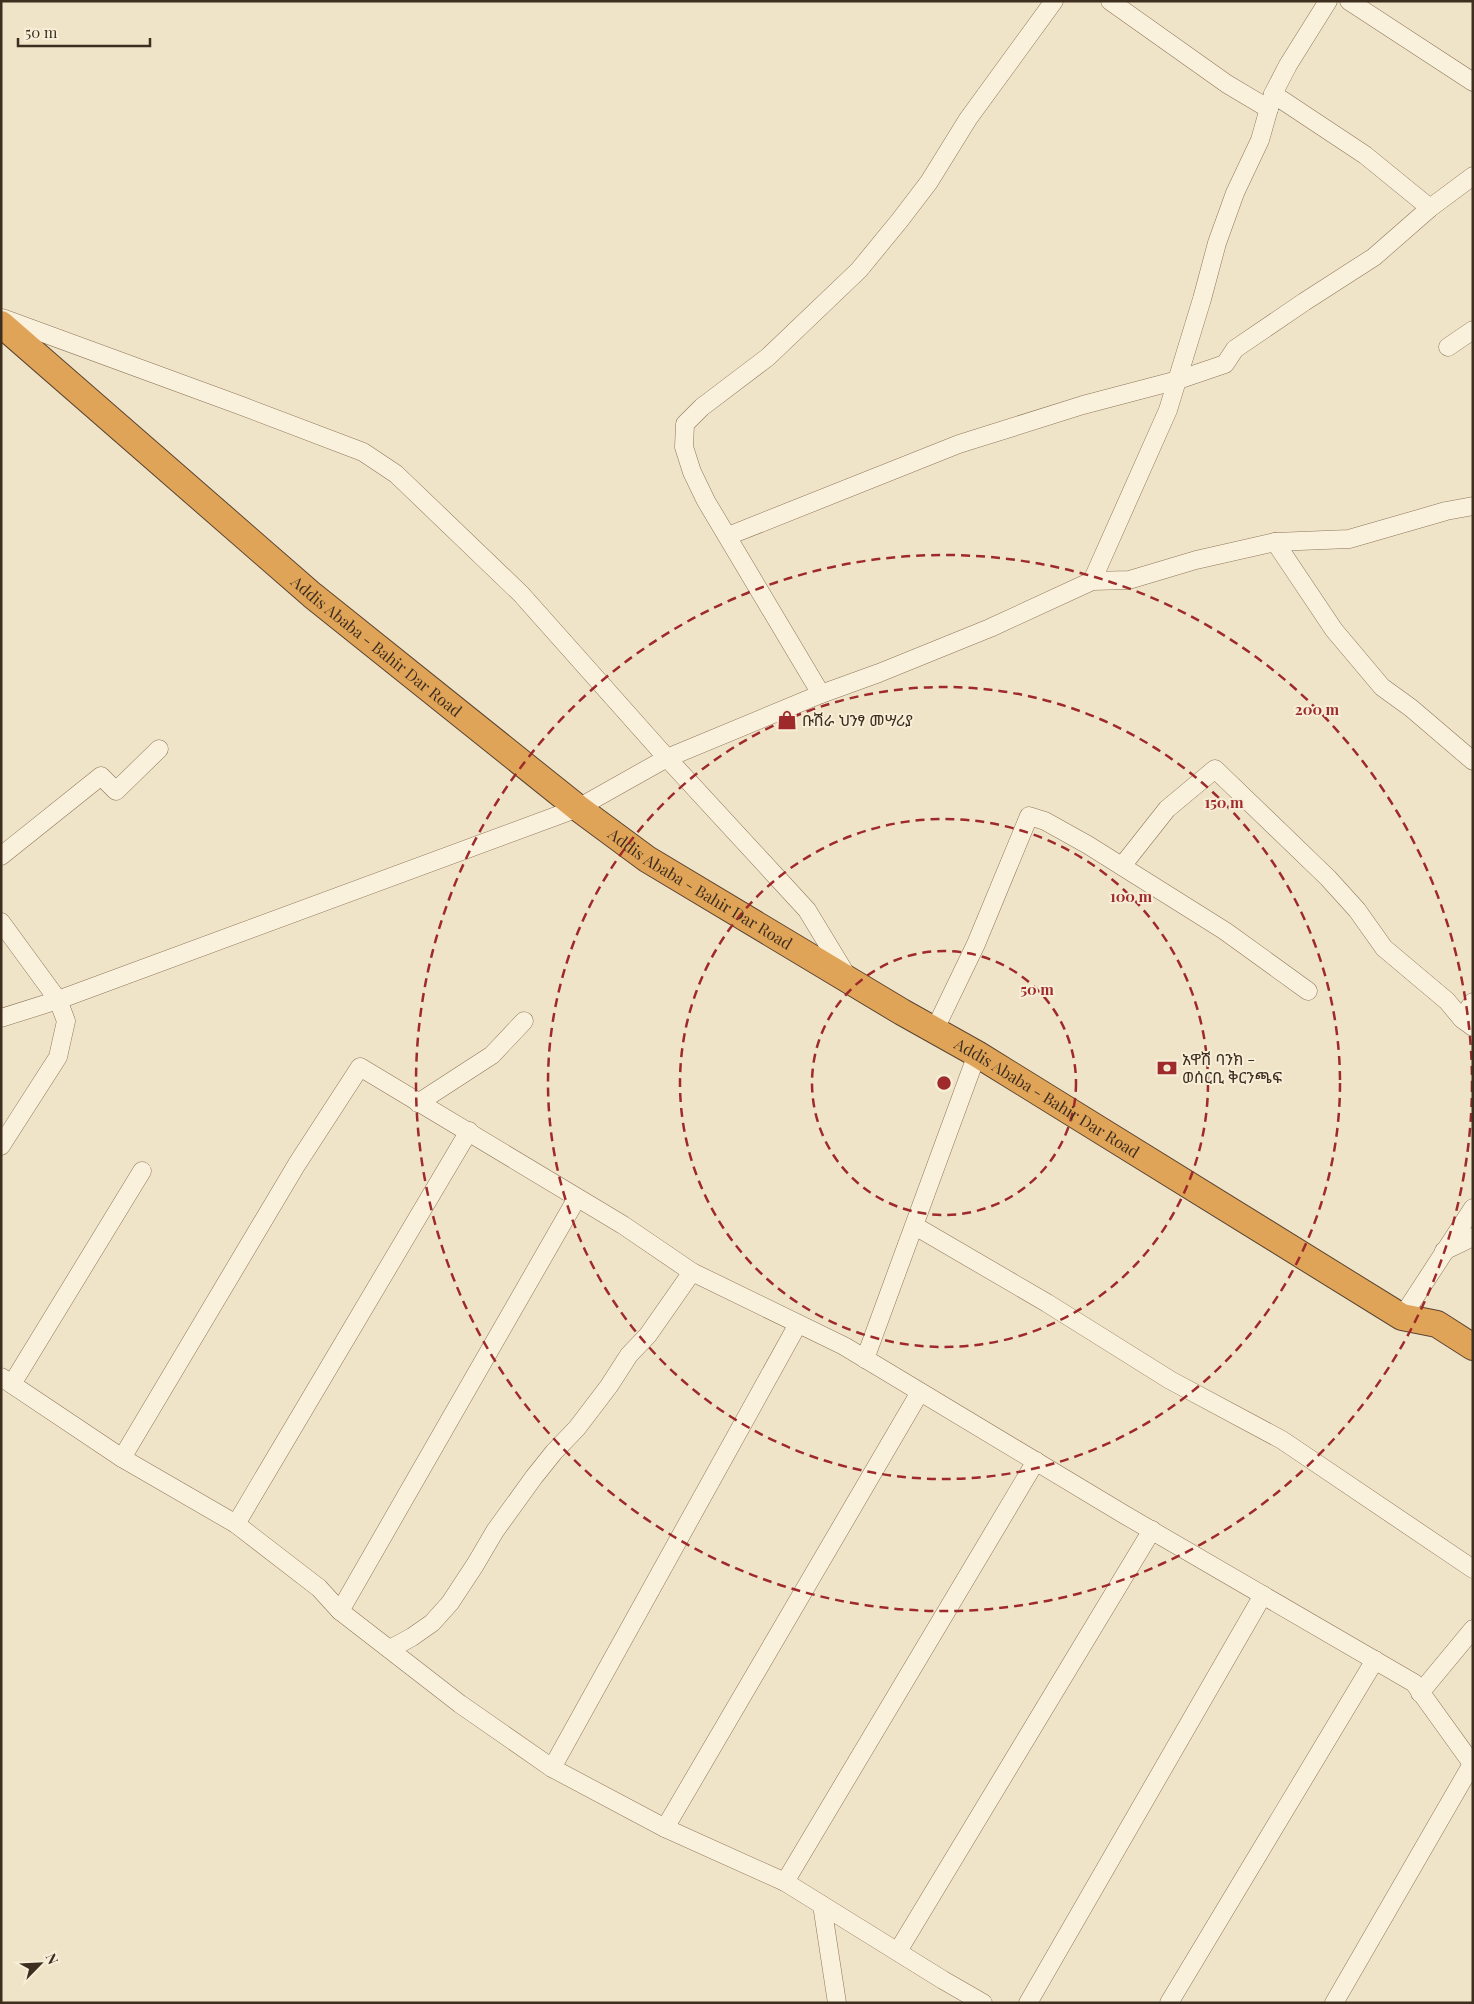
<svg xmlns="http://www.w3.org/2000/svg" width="1474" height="2004" font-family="'Playfair Display','Noto Sans Ethiopic',serif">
	<rect width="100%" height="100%" fill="#f0e4c8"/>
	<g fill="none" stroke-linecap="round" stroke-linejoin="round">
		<defs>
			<g id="minor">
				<path d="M 1110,1 L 1227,84 L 1269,109"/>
				<path d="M 1349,1 L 1473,82"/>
				<path d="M 1273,94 L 1288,65 L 1328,1"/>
				<path d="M 2,318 L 242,406 L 363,452 L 396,474 L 521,594 L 667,758 L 807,910 L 847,976"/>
				<path d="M 1448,347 L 1473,330"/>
				<path d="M 728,536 L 959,444 L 1083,405 L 1178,380 L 1225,364 L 1235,349 L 1304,302 L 1374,257 L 1430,208 L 1473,176"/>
				<path d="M 1275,542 L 1334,630 L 1382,687 L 1411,708 L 1473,761"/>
				<path d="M 1092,581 L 1168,410 L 1202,299 L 1217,243 L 1235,193 L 1260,140 L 1273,94 L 1365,155 L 1430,208"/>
				<path d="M 821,694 L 706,501 L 692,472 L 684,447 L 685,424 L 702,407 L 768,357 L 859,270 L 900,220 L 929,182 L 968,119 L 1054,1"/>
				<path d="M 1,856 L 101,776 L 116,791 L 159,749"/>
				<path d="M 1122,866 L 1167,809 L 1215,769 L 1328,878 L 1357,910 L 1384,948 L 1447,1001 L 1462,1019"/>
				<path d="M 1,922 L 58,1000 L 66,1021 L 58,1057 L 1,1146"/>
				<path d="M 1473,1002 L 1462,1019 L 1473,1027"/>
				<path d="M 1,1018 L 58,1000 L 578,808 L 667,758 L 821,694 L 879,673 L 990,628 L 1092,581 L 1129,580 L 1196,560 L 1275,542 L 1349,539 L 1446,511 L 1473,506"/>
				<path d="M 935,1029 L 976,944 L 1029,816 L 1045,821 L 1088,845 L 1225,931 L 1308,991"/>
				<path d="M 418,1103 L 492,1055 L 524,1021"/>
				<path d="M 915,1226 L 1047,1303 L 1170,1380 L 1282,1440 L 1473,1569"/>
				<path d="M 1444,1251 L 1473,1237"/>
				<path d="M 1402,1317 L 1473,1208"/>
				<path d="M 865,1359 L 977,1054"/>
				<path d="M 1,1377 L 122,1458 L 236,1524 L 319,1588 L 340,1611 L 460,1704 L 552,1768 L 665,1828 L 785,1882 L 943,1980 L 983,2003"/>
				<path d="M 12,1384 L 142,1171"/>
				<path d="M 122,1458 L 297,1164 L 360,1067 L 623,1225 L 692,1272 L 844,1346 L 1125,1515 L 1414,1683 L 1473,1765"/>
				<path d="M 236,1524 L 469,1131"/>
				<path d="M 340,1611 L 577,1198"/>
				<path d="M 390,1649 L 412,1637 L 432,1623 L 450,1603 L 475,1565 L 495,1531 L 534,1477 L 554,1452 L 577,1428 L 609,1386 L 629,1355 L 648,1335 L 692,1272"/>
				<path d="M 1420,1693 L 1473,1629"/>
				<path d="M 552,1768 L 798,1324"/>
				<path d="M 665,1828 L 920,1392"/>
				<path d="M 785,1882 L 1036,1461"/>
				<path d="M 822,1905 L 837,2003"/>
				<path d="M 898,1951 L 1152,1530"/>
				<path d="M 1028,2003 L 1263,1595"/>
				<path d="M 1169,2003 L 1375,1660"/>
				<path d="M 1334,2003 L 1472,1764"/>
			</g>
			<g id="highway">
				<path id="s1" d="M 1,324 L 312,595 L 578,808 L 647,859 L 902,1012 L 977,1054 L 1402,1317 L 1437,1324 L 1473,1347"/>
			</g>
		</defs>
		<use href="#minor" stroke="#8d765c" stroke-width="19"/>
		<use href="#highway" stroke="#5b4430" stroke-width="28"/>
		<use href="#minor" stroke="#faf1dc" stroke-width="18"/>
		<use href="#highway" stroke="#e0a458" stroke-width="26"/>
	</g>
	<g fill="none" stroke="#9e2a2b" stroke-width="2.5" stroke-dasharray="9 6">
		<circle cx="944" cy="1083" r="132"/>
		<circle cx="944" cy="1083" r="264"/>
		<circle cx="944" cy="1083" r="396"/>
		<circle cx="944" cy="1083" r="528"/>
	</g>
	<defs>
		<symbol id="shop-bare" viewBox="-9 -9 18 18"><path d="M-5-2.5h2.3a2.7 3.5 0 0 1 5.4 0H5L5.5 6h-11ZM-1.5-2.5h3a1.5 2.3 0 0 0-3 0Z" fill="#9e2a2b" stroke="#f7eed8" stroke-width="2.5" paint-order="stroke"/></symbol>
		<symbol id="bank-bare" viewBox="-9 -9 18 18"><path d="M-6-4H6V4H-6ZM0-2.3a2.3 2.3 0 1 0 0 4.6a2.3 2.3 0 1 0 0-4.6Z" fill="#9e2a2b" stroke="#f7eed8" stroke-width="2.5" paint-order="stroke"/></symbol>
	</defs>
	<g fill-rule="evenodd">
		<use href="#shop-bare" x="773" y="706" width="28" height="28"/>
		<use href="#bank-bare" x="1153" y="1054" width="28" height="28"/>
	</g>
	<g text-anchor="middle" stroke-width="4" stroke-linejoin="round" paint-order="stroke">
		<g font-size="16" fill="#3d2e20" stroke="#f7eed8">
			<text dy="6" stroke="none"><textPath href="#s1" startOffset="495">Addis Ababa - Bahir Dar Road</textPath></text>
			<text dy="6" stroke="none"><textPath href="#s1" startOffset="900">Addis Ababa - Bahir Dar Road</textPath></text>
			<text dy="6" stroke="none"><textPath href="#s1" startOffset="1305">Addis Ababa - Bahir Dar Road</textPath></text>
		</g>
		<g font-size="16" fill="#3d2e20" stroke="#f7eed8" text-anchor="start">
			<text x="802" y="726">ቡሽራ ህንፃ መሣሪያ</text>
			<text x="1182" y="1065">አዋሽ ባንክ -<tspan x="1182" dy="18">ወሰርቢ ቅርንጫፍ</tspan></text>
		</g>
	</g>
	<circle cx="944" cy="1083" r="8" fill="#9e2a2b" stroke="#f7eed8" stroke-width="2.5"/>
	<g font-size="15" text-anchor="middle" font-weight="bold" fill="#9e2a2b" stroke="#f7eed8" stroke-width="4" stroke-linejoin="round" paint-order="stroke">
		<text x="1317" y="715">200 m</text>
		<text x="1224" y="808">150 m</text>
		<text x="1131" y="902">100 m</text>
		<text x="1037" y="995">50 m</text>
	</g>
	<rect width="1474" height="2004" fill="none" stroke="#3d2e20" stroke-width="5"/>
	<g transform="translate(40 1964) rotate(66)" stroke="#f7eed8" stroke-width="4" paint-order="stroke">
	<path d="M0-4L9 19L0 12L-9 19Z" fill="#3d2e20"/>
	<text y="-8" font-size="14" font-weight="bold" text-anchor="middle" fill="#3d2e20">N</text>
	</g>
	<path d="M18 38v8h132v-8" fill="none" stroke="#3d2e20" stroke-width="2.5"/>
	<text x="25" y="38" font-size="15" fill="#3d2e20" stroke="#f7eed8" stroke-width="4" paint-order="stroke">50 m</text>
</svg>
